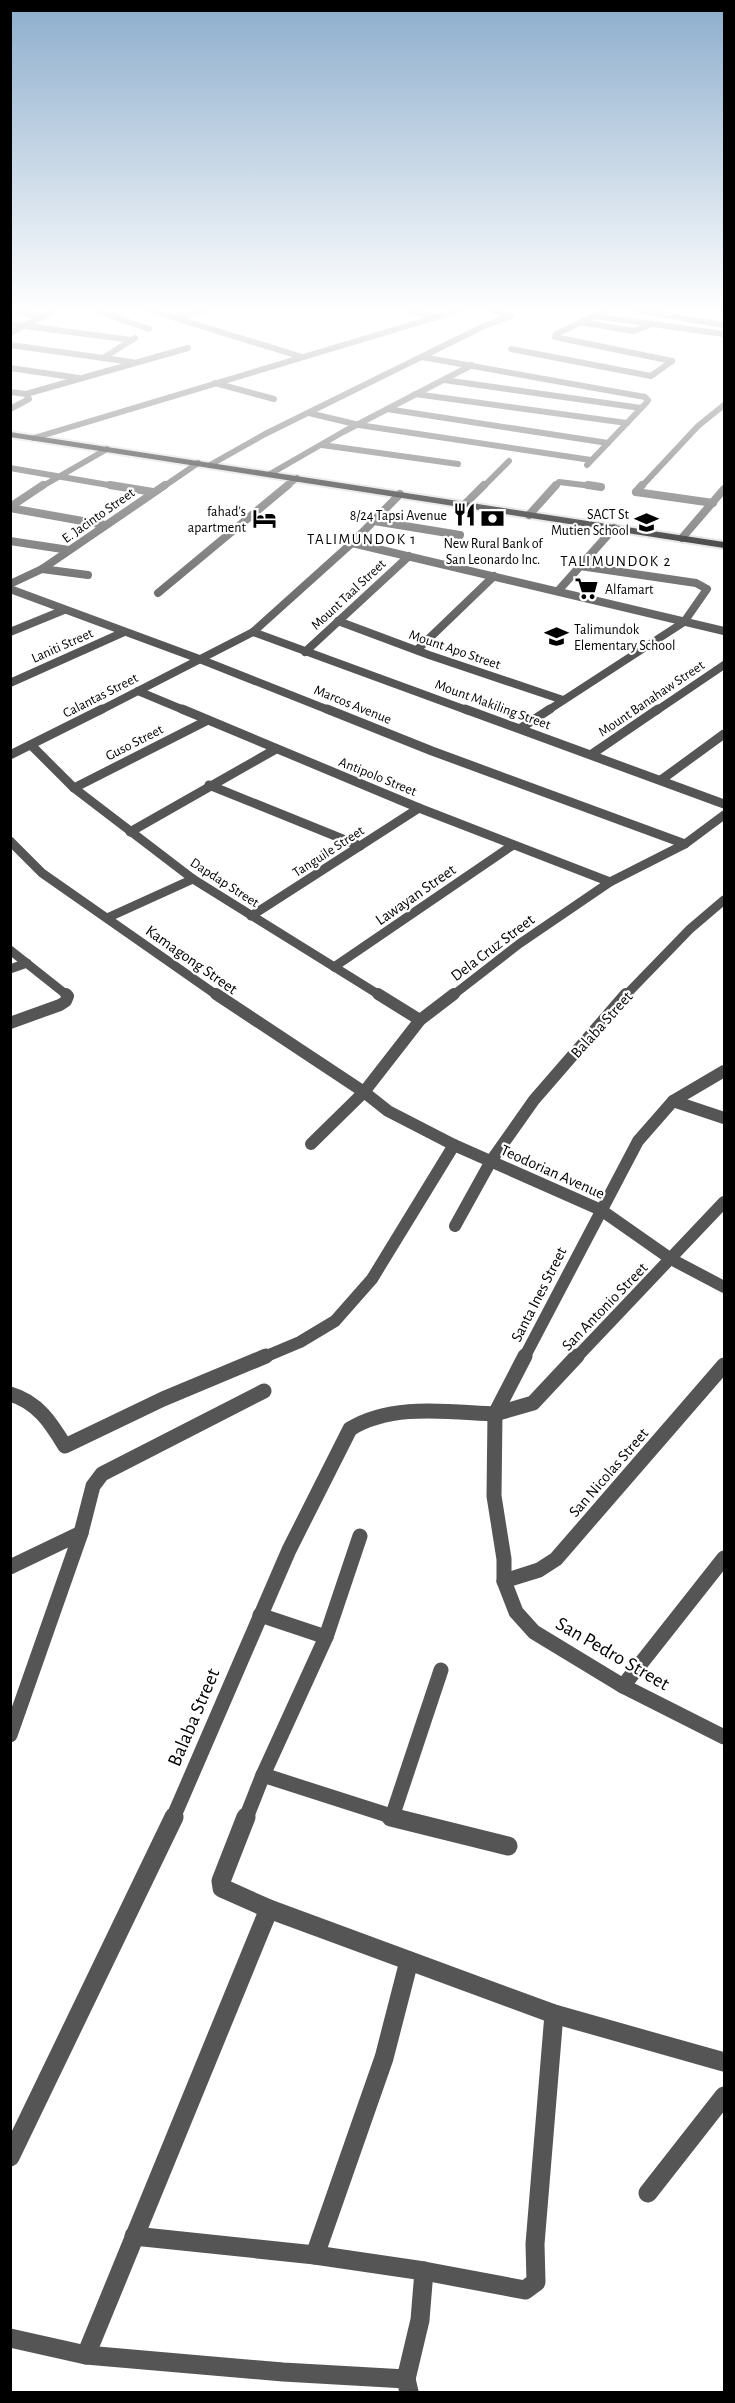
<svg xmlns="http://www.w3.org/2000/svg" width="735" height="2403" font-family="'Alegreya Sans',sans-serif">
	<rect width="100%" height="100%" fill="#fff"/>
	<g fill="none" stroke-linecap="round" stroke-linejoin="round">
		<defs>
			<path id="trunk" d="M 10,432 L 724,542 L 724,548 L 10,437 Z"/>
		</defs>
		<use href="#trunk" stroke="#dbdbdb" stroke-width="4"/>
		<g stroke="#555" stroke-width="6">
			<path d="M 10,310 L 41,317"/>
			<path d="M 95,310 L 149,329"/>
			<path d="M 149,310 L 302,357"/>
			<path d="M 407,310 L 435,318"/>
			<path d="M 607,310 L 556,334 L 555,337 L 672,361"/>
			<path d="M 635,310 L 724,325"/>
			<path d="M 595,316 L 724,334"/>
			<path d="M 177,318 L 205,310"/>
			<path d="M 580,322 L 634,331 L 649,325"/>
			<path d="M 10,324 L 132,340"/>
			<path d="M 10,333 L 55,310"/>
			<path d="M 10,345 L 132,362"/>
			<path d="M 511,349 L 651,376 L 672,361"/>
			<path d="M 422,357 L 645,397 L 648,400 L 646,403 L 587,465"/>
			<path d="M 103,358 L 135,338"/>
			<path d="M 10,368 L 79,378"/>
			<path d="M 444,380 L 641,408"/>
			<path d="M 215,383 L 274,399"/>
			<path d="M 10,392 L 26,394 L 188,348"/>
			<path d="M 415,394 L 627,423"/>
			<path d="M 10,409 L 29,399 L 26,394"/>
			<path d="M 387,409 L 608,443"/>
			<path d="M 309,413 L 359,425 L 591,460"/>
			<path d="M 34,438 L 460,310"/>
			<path d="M 322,445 L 458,464"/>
			<path d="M 210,465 L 265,434 L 484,326 L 511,316 L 492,310"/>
			<path d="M 10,468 L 120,487"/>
			<path d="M 270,474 L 343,432 L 472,365"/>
			<path d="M 41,487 L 107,449"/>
			<path d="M 163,487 L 198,463"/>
			<path d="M 286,487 L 297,478"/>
			<path d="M 483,487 L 509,461"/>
			<path d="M 555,487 L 559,482 L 600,487"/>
			<path d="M 641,487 L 698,426 L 724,405"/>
		</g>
		<g stroke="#555" stroke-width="8">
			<path d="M 110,485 L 153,492"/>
			<path d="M 588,485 L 601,487"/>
			<path d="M 636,492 L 642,485"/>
			<path d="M 636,492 L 713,503"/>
			<path d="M 465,504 L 484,485"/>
			<path d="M 10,507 L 43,485"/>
			<path d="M 10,508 L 105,525"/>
			<path d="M 529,515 L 556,485"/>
			<path d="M 374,521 L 460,535"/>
			<path d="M 682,538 L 724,489"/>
			<path d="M 10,541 L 69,550"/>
			<path d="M 352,543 L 724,631"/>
			<path d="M 42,569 L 88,575"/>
			<path d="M 10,584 L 42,569 L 165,485"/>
			<path d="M 10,589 L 202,660 L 331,711"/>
			<path d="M 558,591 L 614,528"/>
			<path d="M 158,593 L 288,485"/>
			<path d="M 338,621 L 429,655 L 563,700"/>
			<path d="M 10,632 L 64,610"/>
			<path d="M 253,632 L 469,711"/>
			<path d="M 417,650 L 494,576"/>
			<path d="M 305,652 L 409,556"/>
			<path d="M 10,683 L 124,632"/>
			<path d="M 138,691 L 186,711"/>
			<path d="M 99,711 L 253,632 L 352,543 L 400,494"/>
			<path d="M 547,711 L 684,622 L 707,589 L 696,583 L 580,566"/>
			<path d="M 656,711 L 724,665"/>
		</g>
		<g stroke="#555" stroke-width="9">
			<path d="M 182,709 L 419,808 L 610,882"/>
			<path d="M 327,709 L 432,751 L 685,844"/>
			<path d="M 465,709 L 724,804"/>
			<path d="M 521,728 L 550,709"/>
			<path d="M 31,745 L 74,788 L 193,879 L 381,996"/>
			<path d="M 592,754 L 658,709"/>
			<path d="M 10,755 L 102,709"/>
			<path d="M 661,780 L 724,734"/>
			<path d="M 209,785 L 360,846"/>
			<path d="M 74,788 L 208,720"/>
			<path d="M 130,832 L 276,749"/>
			<path d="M 10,841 L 42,873 L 218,996"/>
			<path d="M 251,916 L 419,808"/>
			<path d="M 107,918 L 193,879"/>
			<path d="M 10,950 L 68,996"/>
			<path d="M 334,967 L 513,845"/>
			<path d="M 10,969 L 27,963"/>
			<path d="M 452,996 L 519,944 L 610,882 L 685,844 L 724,815"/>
			<path d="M 625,996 L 690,929 L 724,900"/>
		</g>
		<g stroke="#555" stroke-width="12">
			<path d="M 216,994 L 364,1092 L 388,1111 L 454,1145 L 601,1210 L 671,1259 L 724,1287"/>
			<path d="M 378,994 L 420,1020"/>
			<path d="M 10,1023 L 60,1005 L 66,1001 L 68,996 L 66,994"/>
			<path d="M 673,1101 L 724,1118"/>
			<path d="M 311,1144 L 364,1092 L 420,1020 L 454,994"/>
			<path d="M 455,1226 L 491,1161 L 534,1100 L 626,994"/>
			<path d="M 262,1358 L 300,1342 L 335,1321 L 372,1279 L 454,1145"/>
			<path d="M 576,1358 L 724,1202"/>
		</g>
		<g stroke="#555" stroke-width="15">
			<path d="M 577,1356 L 533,1403 L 495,1414 L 494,1496 L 504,1559 L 504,1581 L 516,1612 L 534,1632 L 623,1686 L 724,1737"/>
			<path d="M 10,1394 C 38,1402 51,1423 65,1446 L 163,1399 L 266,1356"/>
			<path d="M 81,1533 L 93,1486 L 102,1474 L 264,1391"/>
			<path d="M 10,1567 L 81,1533 L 10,1735"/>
			<path d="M 504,1581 L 539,1570 L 556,1559 L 724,1365"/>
			<path d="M 260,1615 L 326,1637"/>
			<path d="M 623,1686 L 724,1558"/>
			<path d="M 263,1775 L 397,1818"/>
			<path d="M 392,1817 L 441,1670"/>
			<path d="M 246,1818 L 263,1775 L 326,1637 L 360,1536"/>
		</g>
		<g stroke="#555" stroke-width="19">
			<path d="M 246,1817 L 221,1881 L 222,1888 L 269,1909 L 554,2014 L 724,2062"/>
			<path d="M 391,1817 L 508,1846"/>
			<path d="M 648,2193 L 724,2096"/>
			<path d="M 134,2236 L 315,2255"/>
			<path d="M 424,2271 L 525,2290 L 536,2282 L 535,2244 L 554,2014"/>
			<path d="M 10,2338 L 86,2355 L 283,2372 L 406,2379 L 409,2392"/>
			<path d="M 86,2355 L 269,1909"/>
			<path d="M 406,2379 L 420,2320 L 424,2271 L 315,2255 L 384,2058 L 409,1961"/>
		</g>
		<path stroke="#555" stroke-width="12" d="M 524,1358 L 638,1141 L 673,1101 L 724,1071"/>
		<path stroke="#555" stroke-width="15" d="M 173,1818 L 289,1550 L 350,1429 C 392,1403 448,1412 495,1414 L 525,1356"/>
		<path stroke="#555" stroke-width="19" d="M 10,2157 L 174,1817"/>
		<use href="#trunk" fill="#000" fill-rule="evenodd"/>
	</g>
	<linearGradient id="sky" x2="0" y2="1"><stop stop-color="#8cadcc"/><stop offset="0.48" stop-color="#fff"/><stop offset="1" stop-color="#fff" stop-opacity="0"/></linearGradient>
	<rect width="735" height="646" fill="url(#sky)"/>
	<defs>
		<symbol id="restaurant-bare" viewBox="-9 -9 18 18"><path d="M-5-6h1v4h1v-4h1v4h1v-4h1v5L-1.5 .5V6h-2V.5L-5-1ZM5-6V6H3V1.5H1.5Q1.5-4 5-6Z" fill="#000" stroke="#fff" stroke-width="2.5" paint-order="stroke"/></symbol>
		<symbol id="hotel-bare" viewBox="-9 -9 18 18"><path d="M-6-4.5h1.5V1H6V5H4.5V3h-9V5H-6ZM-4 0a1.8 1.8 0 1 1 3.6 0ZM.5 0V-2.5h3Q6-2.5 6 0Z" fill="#000" stroke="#fff" stroke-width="2.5" paint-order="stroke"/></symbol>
		<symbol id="bank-bare" viewBox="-9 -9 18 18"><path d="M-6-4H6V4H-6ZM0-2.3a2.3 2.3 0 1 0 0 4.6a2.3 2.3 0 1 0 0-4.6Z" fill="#000" stroke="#fff" stroke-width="2.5" paint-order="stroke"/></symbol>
		<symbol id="university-bare" viewBox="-9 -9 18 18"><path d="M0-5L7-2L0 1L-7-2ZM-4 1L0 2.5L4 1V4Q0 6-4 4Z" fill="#000" stroke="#fff" stroke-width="2.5" paint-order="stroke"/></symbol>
		<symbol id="supermarket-bare" viewBox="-9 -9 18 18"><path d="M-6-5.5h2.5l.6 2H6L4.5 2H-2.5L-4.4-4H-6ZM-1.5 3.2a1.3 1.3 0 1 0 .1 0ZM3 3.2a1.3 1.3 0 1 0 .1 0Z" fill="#000" stroke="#fff" stroke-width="2.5" paint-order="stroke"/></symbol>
		<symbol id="school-bare" viewBox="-9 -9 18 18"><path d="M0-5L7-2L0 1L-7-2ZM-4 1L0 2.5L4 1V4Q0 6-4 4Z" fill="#000" stroke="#fff" stroke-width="2.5" paint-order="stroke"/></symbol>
	</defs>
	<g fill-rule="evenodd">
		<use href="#restaurant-bare" x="448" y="498" width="33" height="33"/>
		<use href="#hotel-bare" x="248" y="502" width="33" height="33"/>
		<use href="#bank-bare" x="476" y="502" width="33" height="33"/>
		<use href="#university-bare" x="630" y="506" width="33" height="33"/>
		<use href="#supermarket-bare" x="570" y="572" width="33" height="33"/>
		<use href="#school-bare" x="540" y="620" width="33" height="33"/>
	</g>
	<g text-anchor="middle" stroke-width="4.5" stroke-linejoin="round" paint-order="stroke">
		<g font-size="14" fill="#000" stroke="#fff" text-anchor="end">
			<text x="246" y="516">fahad's<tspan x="246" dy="16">apartment</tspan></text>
			<text x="629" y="519">SACT St<tspan x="629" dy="16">Mutien School</tspan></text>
			<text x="447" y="520">8/24 Tapsi Avenue</text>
			<text x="493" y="548" text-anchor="middle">New Rural Bank of<tspan x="493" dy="16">San Leonardo Inc.</tspan></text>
			<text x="605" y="594" text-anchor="start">Alfamart</text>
			<text x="574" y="634" text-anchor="start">Talimundok<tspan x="574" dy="16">Elementary School</tspan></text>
		</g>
		<g font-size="14" fill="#000" stroke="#fff">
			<text transform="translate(98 515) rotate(-35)" y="5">E. Jacinto Street</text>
			<text transform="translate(348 594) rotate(-43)" y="5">Mount Taal Street</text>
			<text transform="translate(62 645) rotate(-24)" y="5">Laniti Street</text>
			<text transform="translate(455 649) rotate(19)" y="5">Mount Apo Street</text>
			<text transform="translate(100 695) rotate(-27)" y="5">Calantas Street</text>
			<text transform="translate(651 698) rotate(-34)" y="5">Mount Banahaw Street</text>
			<text transform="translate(353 704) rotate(22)" y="5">Marcos Avenue</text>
			<text transform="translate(493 704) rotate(20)" y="5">Mount Makiling Street</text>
			<text transform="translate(134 742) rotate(-27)" y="5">Guso Street</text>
			<text transform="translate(378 776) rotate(22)" y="5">Antipolo Street</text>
			<text transform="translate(328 851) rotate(-33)" y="5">Tanguile Street</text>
			<text transform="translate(225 882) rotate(33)" y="5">Dapdap Street</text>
		</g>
		<g font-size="15" letter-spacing="1.5" fill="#000" stroke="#fff">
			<text x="362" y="544">TALIMUNDOK 1</text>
			<text x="616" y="566">TALIMUNDOK 2</text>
		</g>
		<g font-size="16" fill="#000" stroke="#fff">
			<text transform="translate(415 894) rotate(-35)" y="6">Lawayan Street</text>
			<text transform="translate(492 947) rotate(-37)" y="6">Dela Cruz Street</text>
			<text transform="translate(192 959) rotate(35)" y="6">Kamagong Street</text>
			<text transform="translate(601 1024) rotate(-48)" y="6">Balaba Street</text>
			<text transform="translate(553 1171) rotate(24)" y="6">Teodorian Avenue</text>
			<text transform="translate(538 1294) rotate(-63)" y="6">Santa Ines Street</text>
			<text transform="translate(604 1306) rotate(-46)" y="6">San Antonio Street</text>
			<text transform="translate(608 1472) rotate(-49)" y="6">San Nicolas Street</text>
		</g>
		<g font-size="20" fill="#000" stroke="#fff">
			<text transform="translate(613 1653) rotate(30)" y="7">San Pedro Street</text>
			<text transform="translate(193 1717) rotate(-67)" y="7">Balaba Street</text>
		</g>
	</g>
	<rect width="735" height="2403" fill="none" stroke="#000000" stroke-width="24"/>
</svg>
